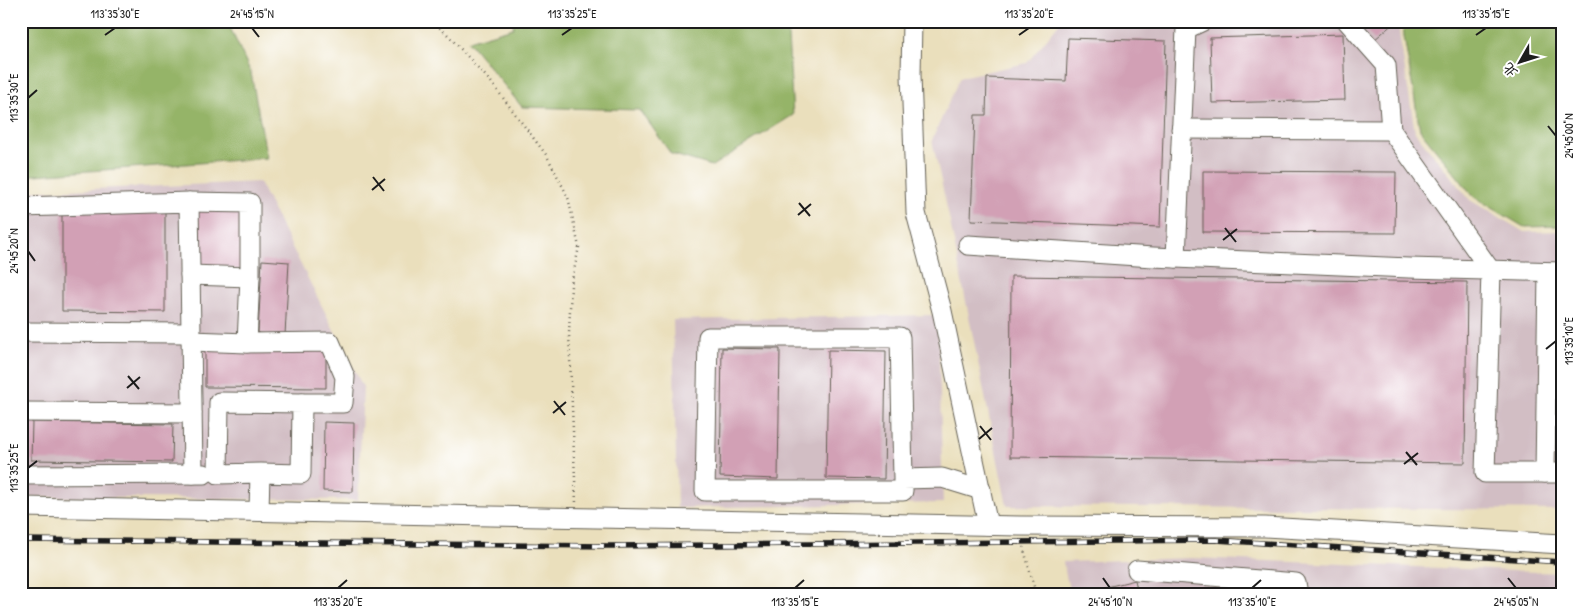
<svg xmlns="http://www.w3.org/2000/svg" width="1583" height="615" font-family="'Patrick Hand','LXGW WenKai TC',sans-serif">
	<rect width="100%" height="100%" fill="#fff"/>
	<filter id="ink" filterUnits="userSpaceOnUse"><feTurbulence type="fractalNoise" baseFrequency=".02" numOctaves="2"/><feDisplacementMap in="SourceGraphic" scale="10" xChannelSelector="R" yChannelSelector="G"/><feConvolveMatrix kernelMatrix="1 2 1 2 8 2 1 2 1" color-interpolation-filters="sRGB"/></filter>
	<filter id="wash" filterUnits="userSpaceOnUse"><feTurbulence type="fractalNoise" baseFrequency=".0096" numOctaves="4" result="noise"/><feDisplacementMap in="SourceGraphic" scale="20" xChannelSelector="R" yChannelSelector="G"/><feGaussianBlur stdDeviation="1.12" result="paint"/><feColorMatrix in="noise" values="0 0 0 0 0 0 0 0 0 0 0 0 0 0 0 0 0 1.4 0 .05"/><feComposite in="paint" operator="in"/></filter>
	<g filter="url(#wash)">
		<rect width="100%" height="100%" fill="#eadfbc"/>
		<g fill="#d2bec4">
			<path d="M 1061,21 L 1398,21 L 1400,39 L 1415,132 L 1470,200 L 1524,232 L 1562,231 L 1562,510 L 1007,506 L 949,217 L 932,140 L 960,77 L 1027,63 Z"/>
			<path d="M 259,182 L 363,387 L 358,500 L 21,497 L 21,192 Z"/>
			<path d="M 938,315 L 943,503 L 677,508 L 673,320 Z"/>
			<path d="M 1192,558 L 1562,573 L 1562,594 L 1070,594 L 1063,562 Z"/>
		</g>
		<g fill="#95b468" stroke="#586842">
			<path d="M 21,21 L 227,21 L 251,73 L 267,158 L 21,176 Z"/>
			<path d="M 514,21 L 787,21 L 793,115 L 712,166 L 671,154 L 640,110 L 522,107 L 468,41 L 513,28 Z"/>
			<path d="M 1403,21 L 1562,21 L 1562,226 L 1524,227 L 1474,197 L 1420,130 L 1404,37 Z"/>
		</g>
		<g id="blocks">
			<g fill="#d2a0b5">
				<path d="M 1359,21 L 1395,21 L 1395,22 L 1374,40 Z"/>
				<path d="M 1343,34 L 1345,100 L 1212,103 L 1210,38 Z"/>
				<path d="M 1068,38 L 1166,41 L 1160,227 L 971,220 L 975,115 L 986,115 L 987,78 L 1066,81 Z"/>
				<path d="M 1203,171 L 1396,172 L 1395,233 L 1203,232 Z"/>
				<path d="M 197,207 L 245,208 L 244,269 L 197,268 Z"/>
				<path d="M 62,211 L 165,212 L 165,312 L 62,311 Z"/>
				<path d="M 262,260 L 289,262 L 285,335 L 258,333 Z"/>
				<path d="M 1011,276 L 1467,282 L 1465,463 L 1010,457 Z"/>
				<path d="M 205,348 L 326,349 L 326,388 L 205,387 Z"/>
				<path d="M 722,348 L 780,349 L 778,479 L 720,477 Z"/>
				<path d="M 828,350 L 886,351 L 884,479 L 826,478 Z"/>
				<path d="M 32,422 L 173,424 L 172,462 L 31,460 Z"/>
				<path d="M 324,422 L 354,423 L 353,492 L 323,491 Z"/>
				<path d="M 1135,580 L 1138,594 L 1092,594 L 1091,591 Z"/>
			</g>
		</g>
	</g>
	<g filter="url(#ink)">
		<use href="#blocks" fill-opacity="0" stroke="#646054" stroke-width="1"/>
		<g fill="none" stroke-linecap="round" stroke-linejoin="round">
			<defs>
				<g id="minor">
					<path d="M 912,21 L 911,75 L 916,213 L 942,311 L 988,525"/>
					<path d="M 1347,21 L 1386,65 L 1391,130"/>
					<path d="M 1181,129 L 1391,130 L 1491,271 L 1485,473 L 1562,473"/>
					<path d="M 189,202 L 250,203 L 250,277"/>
					<path d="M 21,207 L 189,202 L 191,333"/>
					<path d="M 968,245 L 1153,257 L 1409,268 L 1562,272"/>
					<path d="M 1176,258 L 1186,29 L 1203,21"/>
					<path d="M 190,275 L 250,277 L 247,343 L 191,341"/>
					<path d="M 21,332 L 191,333 L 193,474"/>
					<path d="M 247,343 L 330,342 L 345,377 L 343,403 L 302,403"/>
					<path d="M 21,412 L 192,413"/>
					<path d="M 1545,473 L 1548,273"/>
					<path d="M 21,475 L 204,474"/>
					<path d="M 903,479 L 903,491 L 705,491 L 708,337 L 900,337 L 903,479 L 942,478 L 981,490"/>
					<path d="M 21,507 L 1020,526 L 1265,527 L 1562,544"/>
					<path d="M 259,511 L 260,473 L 301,474 L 302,403 L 219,402 L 218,474 L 260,473"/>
					<path d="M 1137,570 L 1296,583 L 1298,594"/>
				</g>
			</defs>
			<use href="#minor" stroke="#646054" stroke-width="21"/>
			<g stroke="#646054" stroke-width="2.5" stroke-dasharray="1 4" stroke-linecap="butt">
				<path d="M 432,21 L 447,34 L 491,82 L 547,156 L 568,197 L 579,247 L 571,285 L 569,334 L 576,503"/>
				<path d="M 1022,542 L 1036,594"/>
			</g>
			<use href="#minor" stroke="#fff" stroke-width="19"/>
			<defs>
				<path id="rail" d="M 21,540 L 610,546 L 1216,540 L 1562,562"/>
			</defs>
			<use href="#rail" stroke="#1c1c1c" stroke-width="5.5"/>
			<use href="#rail" stroke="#fff" stroke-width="4" stroke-dasharray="11" stroke-linecap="butt"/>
		</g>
	</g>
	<path fill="none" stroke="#1c1c1c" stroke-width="2" d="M 252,28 L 259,37M 105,35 L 115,28M 562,35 L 572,28M 1019,35 L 1029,28M 1476,35 L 1486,28M 28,98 L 37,90M 1548,126 L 1556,136M 373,177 L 384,191M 372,190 L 385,179M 799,203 L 810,216M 798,215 L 811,204M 1225,228 L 1236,242M 1223,240 L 1237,229M 28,251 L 35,261M 1546,349 L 1556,341M 128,376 L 139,389M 127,388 L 140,377M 554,401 L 565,415M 553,413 L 566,402M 980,426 L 991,440M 979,439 L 992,428M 1406,452 L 1417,465M 1404,464 L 1418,453M 28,468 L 37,461M 1103,578 L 1110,588M 1508,578 L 1516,588M 338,588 L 347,580M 795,588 L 804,580M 1252,588 L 1261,580"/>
	<rect width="1583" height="615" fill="none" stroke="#fff" stroke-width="55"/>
	<g transform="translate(1520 62) rotate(231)" stroke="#ffffff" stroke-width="4" paint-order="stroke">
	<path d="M0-4L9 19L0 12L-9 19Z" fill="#1c1c1c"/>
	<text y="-8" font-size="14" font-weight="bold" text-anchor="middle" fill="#1c1c1c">北</text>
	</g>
	<rect x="28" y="28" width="1528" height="560" fill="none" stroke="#1c1c1c" stroke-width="2"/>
	<g font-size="12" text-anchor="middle" fill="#1c1c1c">
		<text x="115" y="18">113°35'30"E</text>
		<text x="252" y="18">24°45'15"N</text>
		<text x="572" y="18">113°35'25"E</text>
		<text x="1029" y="18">113°35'20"E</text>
		<text x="1486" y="18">113°35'15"E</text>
		<text transform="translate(14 98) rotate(-90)" y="4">113°35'30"E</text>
		<text transform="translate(1569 136) rotate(-90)" y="4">24°45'00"N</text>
		<text transform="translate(14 251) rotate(-90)" y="4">24°45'20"N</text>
		<text transform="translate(1569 341) rotate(-90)" y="4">113°35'10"E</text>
		<text transform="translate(14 468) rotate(-90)" y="4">113°35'25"E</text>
		<text x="338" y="606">113°35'20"E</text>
		<text x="795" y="606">113°35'15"E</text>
		<text x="1110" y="606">24°45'10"N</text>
		<text x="1252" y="606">113°35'10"E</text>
		<text x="1516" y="606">24°45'05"N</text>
	</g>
</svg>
